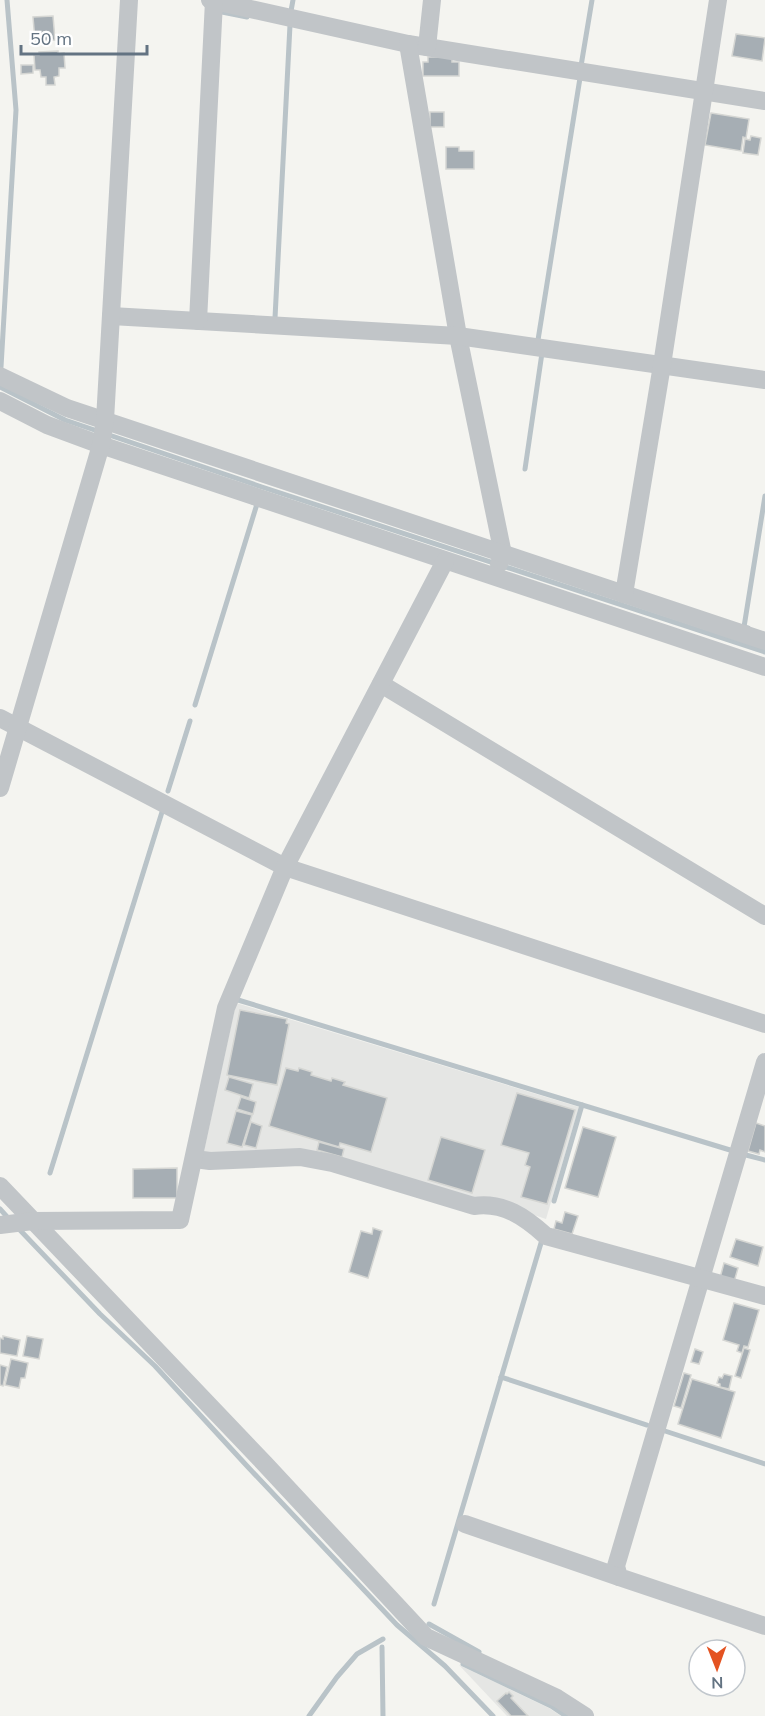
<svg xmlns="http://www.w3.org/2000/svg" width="765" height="1716" font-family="Mulish,sans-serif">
	<rect width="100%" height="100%" fill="#f4f4f0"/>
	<g fill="#e5e6e4">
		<path d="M 236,1003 L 579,1107 L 546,1219 L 486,1199 L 472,1199 L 334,1159 L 211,1157 L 204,1151 Z"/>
		<path d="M 459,1665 L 549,1708 L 561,1716 L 507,1716 Z"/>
	</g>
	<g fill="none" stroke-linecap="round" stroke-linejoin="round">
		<g stroke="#b9c3c8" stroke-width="5">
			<path d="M 291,11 L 293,0"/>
			<path d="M 222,12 L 247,17"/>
			<path d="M 581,66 L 592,0"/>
			<path d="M 275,318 L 290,25"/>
			<path d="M 538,340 L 580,78"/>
			<path d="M 1,367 L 16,110 L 7,0"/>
			<path d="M 0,387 L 65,420 L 262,487 L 765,652"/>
			<path d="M 525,469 L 542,353 L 540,353"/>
			<path d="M 748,628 L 744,627 L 765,496"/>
			<path d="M 195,705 L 257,504 L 252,502"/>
			<path d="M 168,791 L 190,721"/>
			<path d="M 238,1000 L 730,1150"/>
			<path d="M 746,1155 L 765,1160"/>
			<path d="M 50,1173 L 162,812"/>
			<path d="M 554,1201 L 582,1105"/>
			<path d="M 0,1209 L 9,1219"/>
			<path d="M 18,1228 L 100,1314 L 155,1366 L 247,1466 L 397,1625 L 445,1666 L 493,1716"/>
			<path d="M 501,1377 L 647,1425"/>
			<path d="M 665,1431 L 765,1464"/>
			<path d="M 434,1604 L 541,1243"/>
			<path d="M 429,1624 L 479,1652"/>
			<path d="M 382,1647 L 383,1716"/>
			<path d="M 463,1664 L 551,1706 L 566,1716"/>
			<path d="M 309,1716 L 337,1677 L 357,1654 L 383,1639"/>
		</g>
	</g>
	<g fill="#a6aeb4" stroke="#d5d6d3" stroke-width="1.5">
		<path d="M 53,16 L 55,40 L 35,41 L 33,17 Z"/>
		<path d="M 736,34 L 765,38 L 762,61 L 732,56 Z"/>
		<path d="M 58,51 L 58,54 L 64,53 L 65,68 L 59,68 L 59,76 L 54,77 L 55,85 L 46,85 L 46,77 L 41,77 L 40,70 L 35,70 L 34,55 L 39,55 L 39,52 Z"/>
		<path d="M 428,57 L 452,57 L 452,62 L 459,62 L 459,76 L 423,76 L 423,62 L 428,62 Z"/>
		<path d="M 21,65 L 33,65 L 33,73 L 21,74 Z"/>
		<rect x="430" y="112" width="14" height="15"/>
		<path d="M 711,113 L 749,119 L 746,138 L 743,137 L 741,151 L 705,145 Z"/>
		<path d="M 751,136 L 761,138 L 758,155 L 743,153 L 745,139 L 750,140 Z"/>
		<path d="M 446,147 L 459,147 L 459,151 L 474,151 L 474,169 L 446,169 Z"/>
		<path d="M 240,1010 L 287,1019 L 286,1023 L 289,1024 L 277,1085 L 227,1075 Z"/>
		<path d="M 286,1068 L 298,1071 L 299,1068 L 312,1072 L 311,1075 L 331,1081 L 332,1078 L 345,1082 L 343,1085 L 387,1098 L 371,1152 L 340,1143 L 339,1147 L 269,1126 Z"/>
		<path d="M 229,1077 L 253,1084 L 249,1098 L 225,1090 Z"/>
		<path d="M 517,1093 L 575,1110 L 547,1204 L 521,1197 L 530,1167 L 525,1165 L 529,1153 L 501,1145 Z"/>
		<path d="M 241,1097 L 256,1102 L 253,1114 L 237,1109 Z"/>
		<path d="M 236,1111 L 252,1115 L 242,1147 L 227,1143 Z"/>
		<path d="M 251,1122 L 262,1126 L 256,1148 L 244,1145 Z"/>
		<path d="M 756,1123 L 765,1126 L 765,1152 L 760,1150 L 759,1154 L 748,1151 Z"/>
		<path d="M 583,1127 L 616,1137 L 598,1197 L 565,1188 Z"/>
		<path d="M 441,1137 L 485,1150 L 472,1193 L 428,1180 Z"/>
		<path d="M 319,1142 L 344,1149 L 342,1157 L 317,1150 Z"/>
		<path d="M 177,1168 L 177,1198 L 133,1198 L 133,1169 Z"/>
		<path d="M 565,1212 L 578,1216 L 572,1234 L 554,1229 L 556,1221 L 562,1223 Z"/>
		<path d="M 373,1228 L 382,1231 L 368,1278 L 349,1272 L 361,1231 L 372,1234 Z"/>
		<path d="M 736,1239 L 763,1247 L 758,1266 L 730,1257 Z"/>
		<path d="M 724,1263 L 738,1268 L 734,1282 L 720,1278 Z"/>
		<path d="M 734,1303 L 759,1310 L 748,1347 L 744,1346 L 742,1353 L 737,1351 L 739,1345 L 723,1340 Z"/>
		<path d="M 3,1336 L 20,1340 L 17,1356 L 0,1353 L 0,1338 L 3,1339 Z"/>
		<path d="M 27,1336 L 43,1339 L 39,1359 L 23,1356 Z"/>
		<path d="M 744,1348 L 750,1350 L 741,1378 L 735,1376 Z"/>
		<path d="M 695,1349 L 703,1352 L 699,1364 L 691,1362 Z"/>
		<path d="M 11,1359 L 28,1363 L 25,1378 L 21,1378 L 19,1388 L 5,1385 Z"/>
		<path d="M 0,1365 L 7,1367 L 3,1386 L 0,1385 Z"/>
		<path d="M 684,1373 L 691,1375 L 681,1408 L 674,1406 Z"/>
		<path d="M 724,1374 L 732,1376 L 729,1389 L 720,1387 L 720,1384 L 717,1383 L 719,1377 L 722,1378 Z"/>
		<path d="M 692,1379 L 735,1392 L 721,1438 L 678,1424 Z"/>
		<path d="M 509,1692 L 513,1696 L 511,1698 L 528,1716 L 511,1716 L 497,1701 L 506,1693 L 507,1694 Z"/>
	</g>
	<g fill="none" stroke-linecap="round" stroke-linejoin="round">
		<g stroke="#c1c5c8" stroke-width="18">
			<path d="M 210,0 L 408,44 L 765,101"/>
			<path d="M 408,44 L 458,336 L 503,554 L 499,564"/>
			<path d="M 427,47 L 432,0"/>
			<path d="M 111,316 L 458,336 L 765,380"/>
			<path d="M 198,321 L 214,1"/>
			<path d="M 0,376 L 67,408 L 765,641"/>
			<path d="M 0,401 L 47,425 L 101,445 L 765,667"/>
			<path d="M 624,594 L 662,365 L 718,0"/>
			<path d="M 381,684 L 765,916"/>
			<path d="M 0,718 L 285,867 L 765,1024"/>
			<path d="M 0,788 L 101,445 L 105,420 L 129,0"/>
			<path d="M 765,1062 L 616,1566 L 619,1577 L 765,1626"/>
			<path d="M 195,1159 L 210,1161 L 300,1157 L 332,1163 L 474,1206 C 504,1202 525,1217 546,1236 L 765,1296"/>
			<path d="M 0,1186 L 265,1464 L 426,1637 L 557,1698 L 585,1716"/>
			<path d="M 0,1225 L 33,1221 L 180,1220 L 226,1008 L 285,867 L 445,561"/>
			<path d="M 465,1524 L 619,1577"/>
		</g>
	</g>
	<g transform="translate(717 1668) rotate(179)"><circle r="28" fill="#ffffff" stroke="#c1c7cd" stroke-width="1.5"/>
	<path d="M0-4.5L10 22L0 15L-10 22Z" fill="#e45321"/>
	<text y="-9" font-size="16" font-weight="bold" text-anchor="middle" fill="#637382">N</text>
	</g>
	<path d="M21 45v9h126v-9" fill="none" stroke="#637382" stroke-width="3"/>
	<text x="30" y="45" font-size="18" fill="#637382" stroke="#ffffff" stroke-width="4.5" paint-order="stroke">50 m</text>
</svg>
